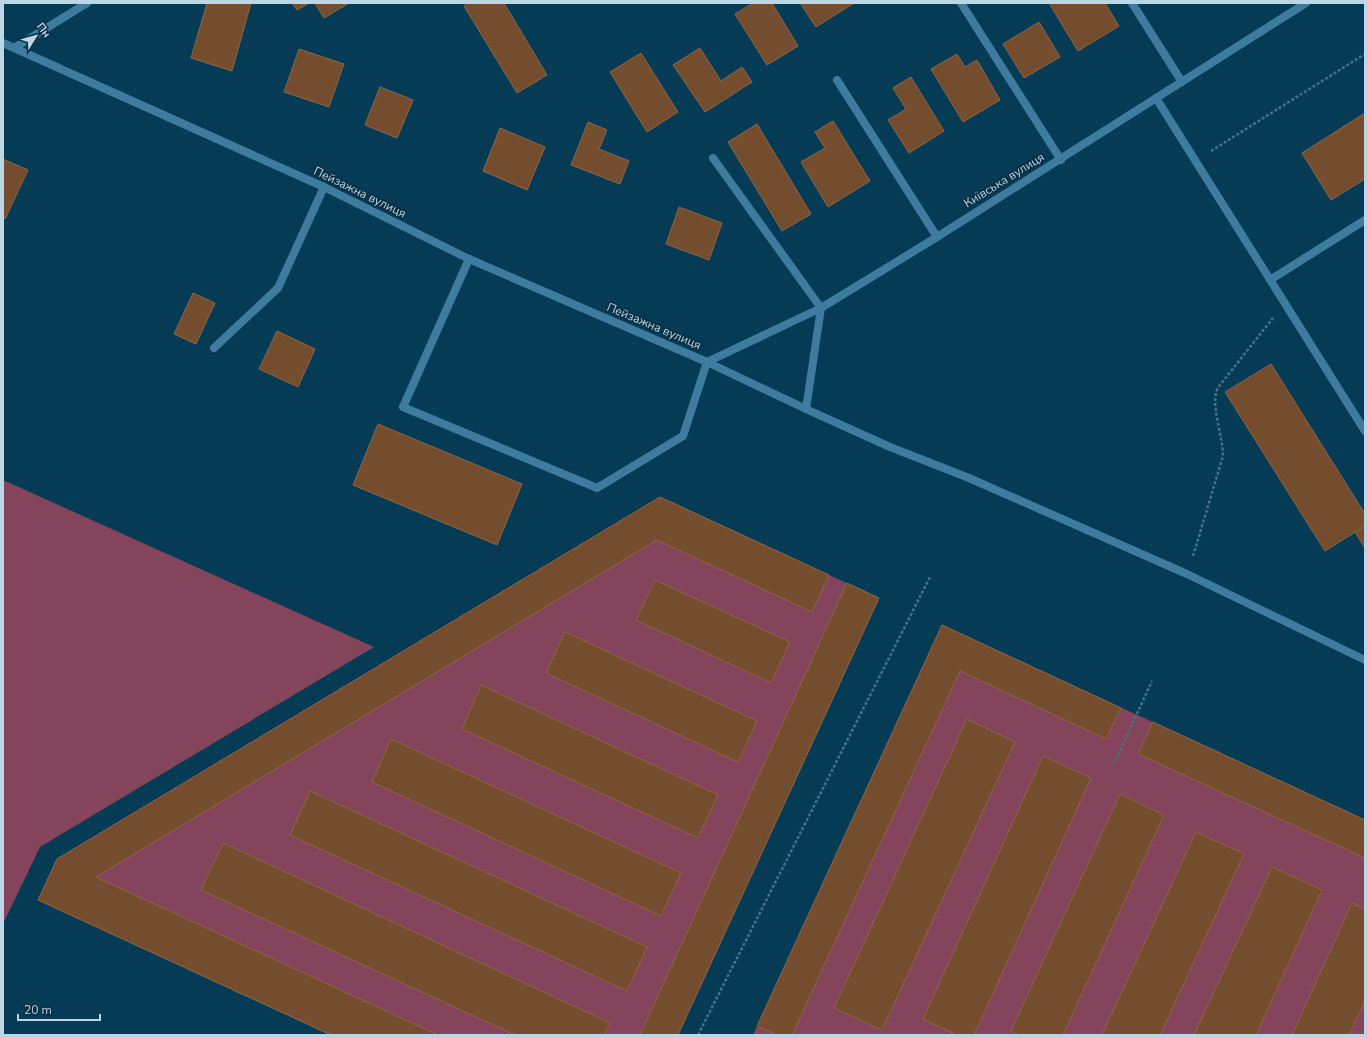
<svg xmlns="http://www.w3.org/2000/svg" width="1368" height="1038" font-family="'Nunito Sans',sans-serif">
	<rect width="100%" height="100%" fill="#063b56"/>
	<g fill="#84445b">
		<path d="M 3,480 L 374,647 L 40,847 L 3,924 Z"/>
		<path d="M 660,497 L 879,598 L 678,1035 L 331,1035 L 38,900 L 57,859 Z"/>
		<path d="M 942,625 L 1365,820 L 1365,1035 L 753,1035 Z"/>
	</g>
	<g fill="#744c2e" stroke="#8f6646">
		<path d="M 207,3 L 251,3 L 232,71 L 191,58 Z"/>
		<path d="M 292,3 L 309,3 L 297,10 Z"/>
		<path d="M 315,3 L 349,3 L 324,18 Z"/>
		<path d="M 469,3 L 504,3 L 547,75 L 517,93 L 464,6 Z"/>
		<path d="M 753,3 L 772,3 L 798,46 L 767,65 L 735,14 Z"/>
		<path d="M 800,3 L 854,3 L 816,27 Z"/>
		<path d="M 1049,3 L 1105,3 L 1119,26 L 1078,51 Z"/>
		<path d="M 1039,22 L 1060,57 L 1024,78 L 1003,44 Z"/>
		<path d="M 700,48 L 721,81 L 742,67 L 752,82 L 705,112 L 673,65 Z"/>
		<path d="M 299,49 L 344,64 L 329,107 L 284,92 Z"/>
		<path d="M 641,53 L 678,112 L 647,132 L 610,72 Z"/>
		<path d="M 957,54 L 965,67 L 977,60 L 1000,100 L 963,122 L 931,69 Z"/>
		<path d="M 911,77 L 944,131 L 909,153 L 888,120 L 906,109 L 893,88 Z"/>
		<path d="M 380,87 L 413,100 L 397,138 L 365,125 Z"/>
		<path d="M 1365,113 L 1365,179 L 1331,200 L 1302,153 Z"/>
		<path d="M 833,121 L 870,181 L 828,207 L 801,162 L 825,148 L 815,132 Z"/>
		<path d="M 588,122 L 607,130 L 599,149 L 629,161 L 620,184 L 571,165 Z"/>
		<path d="M 757,124 L 811,214 L 782,231 L 728,142 Z"/>
		<path d="M 500,128 L 545,147 L 527,190 L 483,171 Z"/>
		<path d="M 3,159 L 28,170 L 5,219 L 3,218 Z"/>
		<path d="M 679,207 L 722,223 L 709,260 L 666,244 Z"/>
		<path d="M 193,293 L 215,303 L 196,344 L 174,334 Z"/>
		<path d="M 277,331 L 315,349 L 298,387 L 259,369 Z"/>
		<path d="M 1271,364 L 1365,514 L 1365,526 L 1325,551 L 1225,392 Z"/>
		<path d="M 378,424 L 522,484 L 497,545 L 353,485 Z"/>
		<path d="M 660,497 L 829,575 L 812,612 L 657,540 L 96,877 L 438,1035 L 331,1035 L 38,900 L 57,859 Z"/>
		<path d="M 1365,526 L 1365,548 L 1355,532 Z"/>
		<path d="M 655,580 L 790,642 L 771,683 L 636,620 Z"/>
		<path d="M 847,583 L 879,598 L 678,1035 L 640,1035 Z"/>
		<path d="M 942,625 L 1121,708 L 1106,739 L 960,671 L 792,1035 L 777,1035 L 757,1026 Z"/>
		<path d="M 565,632 L 757,721 L 738,762 L 546,673 Z"/>
		<path d="M 481,685 L 718,795 L 698,838 L 462,729 Z"/>
		<path d="M 967,719 L 1015,742 L 882,1030 L 834,1008 Z"/>
		<path d="M 1153,722 L 1365,820 L 1365,858 L 1138,754 Z"/>
		<path d="M 391,739 L 681,873 L 661,916 L 372,782 Z"/>
		<path d="M 1043,756 L 1091,778 L 974,1035 L 957,1035 L 923,1019 Z"/>
		<path d="M 310,791 L 647,947 L 627,991 L 290,835 Z"/>
		<path d="M 1120,794 L 1164,815 L 1063,1035 L 1019,1035 L 1011,1031 Z"/>
		<path d="M 1196,832 L 1244,854 L 1160,1035 L 1102,1035 Z"/>
		<path d="M 223,843 L 610,1023 L 604,1035 L 515,1035 L 201,890 Z"/>
		<path d="M 1272,867 L 1322,890 L 1256,1035 L 1194,1035 Z"/>
		<path d="M 1352,903 L 1365,909 L 1365,1001 L 1349,1035 L 1292,1035 Z"/>
	</g>
	<g fill="none" stroke-linecap="round" stroke-linejoin="round">
		<g stroke="#467188" stroke-width="2.5" stroke-dasharray="3 2" stroke-linecap="butt">
			<path d="M 1211,151 L 1365,54"/>
			<path d="M 1193,556 L 1223,456 C 1223,438 1212,408 1216,393 C 1216,391 1218,388 1220,385 L 1273,318"/>
			<path d="M 1114,764 L 1152,681"/>
			<path d="M 698,1035 L 930,577"/>
		</g>
		<g stroke="#3f7b9f" stroke-width="8">
			<path d="M 961,3 L 1061,160"/>
			<path d="M 1132,3 L 1182,82"/>
			<path d="M 837,80 L 937,237"/>
			<path d="M 1156,98 L 1365,431"/>
			<path d="M 713,158 L 821,308 L 806,409"/>
			<path d="M 469,259 L 403,407 L 597,488 L 683,436 L 707,362 L 806,409 L 890,447 L 969,478 L 1187,574 L 1365,660"/>
			<path d="M 1270,280 L 1365,220"/>
			<path d="M 214,348 L 278,288 L 324,187"/>
		</g>
		<g stroke="#3f7b9f" stroke-width="8">
			<path d="M 3,43 L 324,187 L 469,259 L 707,362 L 821,308 L 937,237 L 1306,3"/>
			<path d="M 14,48 L 87,3"/>
		</g>
	</g>
	<g text-anchor="middle" stroke-width="3.5" stroke-linejoin="round" paint-order="stroke">
		<g font-size="12" fill="#bdd6e6" stroke="#0a3045">
			<text transform="translate(1004 180) rotate(-32)" y="4">Київська вулиця</text>
			<text transform="translate(360 192) rotate(26)" y="4">Пейзажна вулиця</text>
			<text transform="translate(654 326) rotate(23)" y="4">Пейзажна вулиця</text>
		</g>
	</g>
	<rect width="1368" height="1038" fill="none" stroke="#bdd6e6" stroke-width="8"/>
	<g transform="translate(36 36) rotate(53)" stroke="#0a3045" stroke-width="3" paint-order="stroke">
	<path d="M0-3L7 15L0 10L-7 15Z" fill="#bdd6e6"/>
	<text y="-6" font-size="11" font-weight="bold" text-anchor="middle" fill="#bdd6e6">Пн</text>
	</g>
	<path d="M18 1014v6h82v-6" fill="none" stroke="#bdd6e6" stroke-width="2"/>
	<text x="24" y="1014" font-size="12" fill="#bdd6e6" stroke="#0a3045" stroke-width="3" paint-order="stroke">20 m</text>
</svg>
